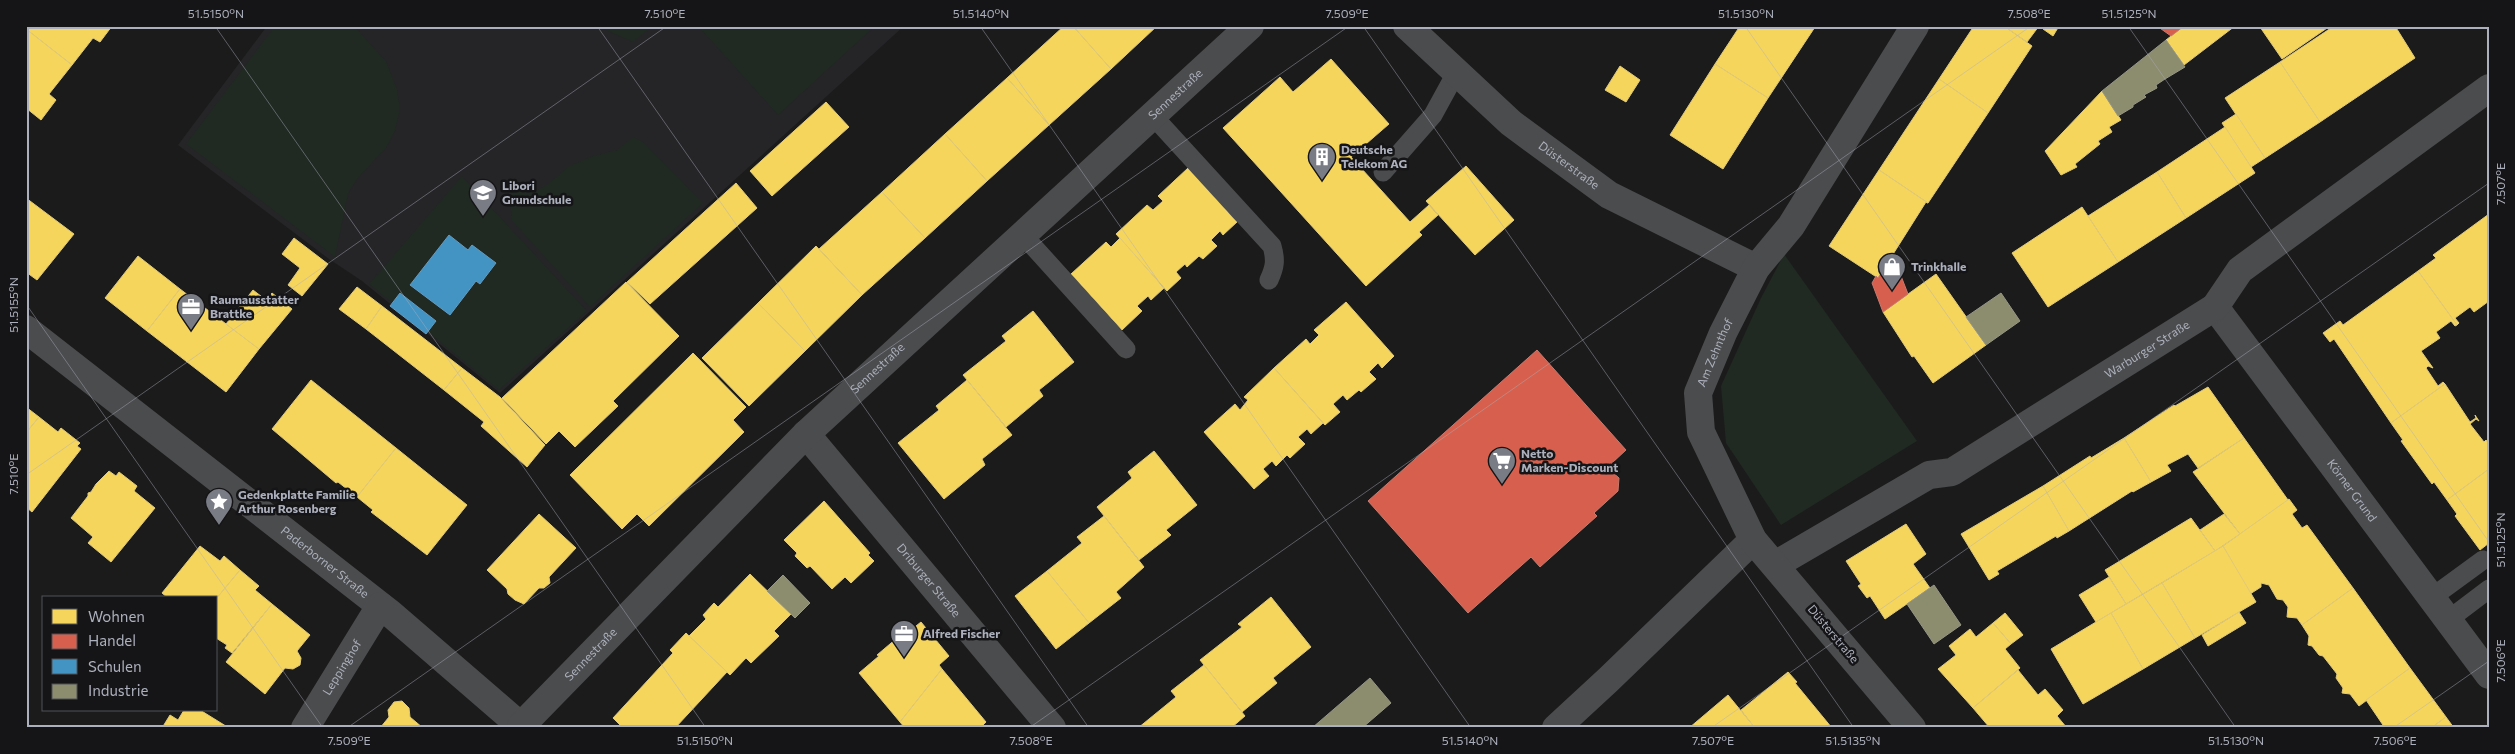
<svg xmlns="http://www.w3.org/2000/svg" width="2515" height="754" font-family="Commissioner,sans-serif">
	<rect width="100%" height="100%" fill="#1b1b1b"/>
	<path fill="#252527" d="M 267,26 L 904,26 L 500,393 L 362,281 L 329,259 L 178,145 Z"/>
	<g fill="#202922" fill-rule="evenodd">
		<path d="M 275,26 L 354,26 L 386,61 L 397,89 L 400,109 L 395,131 L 386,148 L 357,179 L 348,194 L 335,257 L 186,144 Z"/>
		<path d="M 606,26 L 653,26 L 633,42 L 606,30 Z"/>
		<path d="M 698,26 L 875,26 L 778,115 Z"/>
		<path d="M 633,137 L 643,142 L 703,203 L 590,307 L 512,221 L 509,191 C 516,186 520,184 529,185 L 534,192 L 548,184 L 569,166 L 593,156 L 617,150 Z"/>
		<path d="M 462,176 L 587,311 L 499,390 L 369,284 ZM 449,235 L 468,250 L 473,245 L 495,263 L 480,284 L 476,281 L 450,315 L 410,285 Z"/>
		<path d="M 1784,254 L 1917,441 L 1781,525 L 1726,443 L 1721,386 L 1761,298 Z"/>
	</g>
	<g fill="#f6d55c" stroke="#e0ca79">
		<path d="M 26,26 L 112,26 L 100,42 L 93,38 L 72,65 L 26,29 Z"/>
		<path d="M 1064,26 L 1073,26 L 1111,69 L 1049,125 L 1007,78 Z"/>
		<path d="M 1073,26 L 1157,26 L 1111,69 Z"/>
		<path d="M 1740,26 L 1815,27 L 1768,98 L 1715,64 Z"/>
		<path d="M 1974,26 L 2004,26 L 2032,46 L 1988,113 L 1939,79 Z"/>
		<path d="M 2004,26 L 2039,26 L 2027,42 Z"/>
		<path d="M 2045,26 L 2059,26 L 2053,36 L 2043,29 Z"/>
		<path d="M 2184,26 L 2235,26 L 2184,65 L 2166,40 Z"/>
		<path d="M 2262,26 L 2330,26 L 2282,59 L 2260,27 Z"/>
		<path d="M 2334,26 L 2395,26 L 2415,58 L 2320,122 L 2280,62 Z"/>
		<path d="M 26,29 L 72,65 L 49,94 L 56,100 L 41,120 L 26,108 Z"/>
		<path d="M 1331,59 L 1389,124 L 1351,157 L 1410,222 L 1429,205 L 1438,215 L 1419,232 L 1422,235 L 1366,286 L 1223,128 L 1280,77 L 1293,92 Z"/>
		<path d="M 2280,62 L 2320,122 L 2265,158 L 2225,98 Z"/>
		<path d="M 1715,64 L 1768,98 L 1723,169 L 1670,135 Z"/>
		<path d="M 1620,66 L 1640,80 L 1626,102 L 1605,90 Z"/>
		<path d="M 1007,78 L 1049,125 L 987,181 L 945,134 Z"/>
		<path d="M 1939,79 L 1988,113 L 1928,203 L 1879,170 Z"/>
		<path d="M 2102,91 L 2121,120 L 2109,127 L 2112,132 L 2098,141 L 2100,144 L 2075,164 L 2077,167 L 2061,175 L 2045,151 Z"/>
		<path d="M 826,102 L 849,127 L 772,196 L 750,171 Z"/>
		<path d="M 2236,114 L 2265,158 L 2251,167 L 2222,123 Z"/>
		<path d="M 2225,127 L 2255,173 L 2186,218 L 2157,172 Z"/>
		<path d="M 945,134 L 987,181 L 925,238 L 882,192 Z"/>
		<path d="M 1466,166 L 1514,220 L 1475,255 L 1426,201 Z"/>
		<path d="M 1188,168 L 1237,222 L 1223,235 L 1220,231 L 1211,240 L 1217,246 L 1203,259 L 1199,256 L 1187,267 L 1185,264 L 1176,272 L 1181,278 L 1167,291 L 1116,234 L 1147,205 L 1153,210 L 1163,201 L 1158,196 Z"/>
		<path d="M 1879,170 L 1928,203 L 1926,202 L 1878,278 L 1829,246 Z"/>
		<path d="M 2157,172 L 2186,218 L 2118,262 L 2088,216 Z"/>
		<path d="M 736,183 L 757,208 L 650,304 L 627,282 Z"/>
		<path d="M 882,192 L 925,238 L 862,295 L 819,249 Z"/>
		<path d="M 26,198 L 74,234 L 37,280 L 26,272 Z"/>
		<path d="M 2082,207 L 2118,262 L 2048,307 L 2012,253 Z"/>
		<path d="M 2489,214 L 2489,301 L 2474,312 L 2470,307 L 2455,318 L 2459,323 L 2457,325 L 2418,271 L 2436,258 L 2433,255 Z"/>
		<path d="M 294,238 L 328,264 L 302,296 L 288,285 L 300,268 L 282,254 Z"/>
		<path d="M 1120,238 L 1164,288 L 1151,300 L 1148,296 L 1137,306 L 1142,311 L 1122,330 L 1071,274 L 1106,242 L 1111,247 Z"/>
		<path d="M 816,246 L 862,295 L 805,351 L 758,303 Z"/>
		<path d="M 138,256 L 180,289 L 147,331 L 105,298 Z"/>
		<path d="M 2418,271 L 2457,325 L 2455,326 L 2451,321 L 2436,332 L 2440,338 L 2421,351 L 2433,368 L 2428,366 L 2426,368 L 2438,386 L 2443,382 L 2445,384 L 2391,423 L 2334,339 L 2330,342 L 2323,333 L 2340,321 L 2343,325 Z"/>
		<path d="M 1936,274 L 1986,345 L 1933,383 L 1914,356 L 1912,357 L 1883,312 Z"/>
		<path d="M 626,282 L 679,336 L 613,401 L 618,406 L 575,447 L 559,431 L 546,444 L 502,398 Z"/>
		<path d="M 357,287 L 382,306 L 366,329 L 339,309 Z"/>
		<path d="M 180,289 L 259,349 L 226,392 L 147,331 Z"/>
		<path d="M 253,290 L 266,300 L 272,293 L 292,309 L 259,349 L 226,324 Z"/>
		<path d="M 1346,302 L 1394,356 L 1382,368 L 1378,363 L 1369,372 L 1376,379 L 1361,392 L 1359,390 L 1347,400 L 1343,395 L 1333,404 L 1340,412 L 1325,425 L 1274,368 L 1306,339 L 1310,344 L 1319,335 L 1314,330 Z"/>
		<path d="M 758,303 L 805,351 L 749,406 L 702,358 Z"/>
		<path d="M 382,306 L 462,368 L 444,390 L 366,329 Z"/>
		<path d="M 1033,311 L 1074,362 L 1039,390 L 1043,396 L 1006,427 L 963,375 L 1006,341 L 1002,336 Z"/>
		<path d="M 693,353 L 746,407 L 733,420 L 744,432 L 649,526 L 637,514 L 622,529 L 570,475 Z"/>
		<path d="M 462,368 L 500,397 L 545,445 L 527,467 L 481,426 L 484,422 L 444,390 Z"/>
		<path d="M 1274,368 L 1323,423 L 1311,434 L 1307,429 L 1298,437 L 1305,444 L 1290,458 L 1287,455 L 1276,466 L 1272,461 L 1263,469 L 1269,476 L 1254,489 L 1204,432 L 1235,404 L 1240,410 L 1248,400 L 1244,397 Z"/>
		<path d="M 311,380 L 396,448 L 357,497 L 338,482 L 336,483 L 272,429 Z"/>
		<path d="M 967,380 L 1012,435 L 982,459 L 985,465 L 944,499 L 898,443 L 939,410 L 936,406 Z"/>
		<path d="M 2445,384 L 2470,422 L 2476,418 L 2475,415 L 2479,421 L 2476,419 L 2470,424 L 2484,442 L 2486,440 L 2489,444 L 2489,469 L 2447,500 L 2434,482 L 2432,484 L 2401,441 L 2403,440 L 2391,423 Z"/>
		<path d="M 2208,387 L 2244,438 L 2198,468 L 2188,454 L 2167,465 L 2171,471 L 2151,482 L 2124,438 L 2174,405 L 2175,406 Z"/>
		<path d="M 26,407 L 39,417 L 26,433 Z"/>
		<path d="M 39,417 L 58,432 L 61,428 L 80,443 L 77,446 L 81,449 L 32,512 L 26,507 L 26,433 Z"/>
		<path d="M 2124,438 L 2151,482 L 2133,492 L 2132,491 L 2069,531 L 2043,486 L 2090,456 L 2091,458 Z"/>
		<path d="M 2244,438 L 2288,500 L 2240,534 L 2193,472 Z"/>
		<path d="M 396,448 L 467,505 L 427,555 L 371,512 L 373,510 L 357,497 Z"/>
		<path d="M 1154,451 L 1197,505 L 1166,530 L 1171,535 L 1139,560 L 1097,507 L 1132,478 L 1128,472 Z"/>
		<path d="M 2489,469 L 2489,543 L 2480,550 L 2455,516 L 2457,514 L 2447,500 Z"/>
		<path d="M 109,471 L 116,476 L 119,472 L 137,486 L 134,491 L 155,508 L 111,562 L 88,543 L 93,537 L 71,518 L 88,496 L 88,493 L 91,492 L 96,484 Z"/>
		<path d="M 2043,486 L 2069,531 L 2057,538 L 2056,536 L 1997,571 L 1999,574 L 1989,580 L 1961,534 Z"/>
		<path d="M 2289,499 L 2297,510 L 2292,514 L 2302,528 L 2307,525 L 2353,588 L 2302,625 L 2297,618 L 2287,617 L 2288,607 L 2283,600 L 2277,599 L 2269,585 L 2261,583 L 2261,587 L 2250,594 L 2223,546 Z"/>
		<path d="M 824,501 L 870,553 L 868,555 L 874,561 L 851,583 L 845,577 L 832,589 L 810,566 L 807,568 L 795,556 L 797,553 L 784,540 Z"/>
		<path d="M 539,514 L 576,548 L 549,577 L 550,583 L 544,588 L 539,588 L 524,604 L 515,600 L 508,594 L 507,589 L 487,570 Z"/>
		<path d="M 2224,514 L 2240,534 L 2215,551 L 2200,530 Z"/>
		<path d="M 1104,516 L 1144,567 L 1116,592 L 1121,598 L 1089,623 L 1047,571 L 1082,543 L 1077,537 Z"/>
		<path d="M 2191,518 L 2215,551 L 2126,604 L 2105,570 Z"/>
		<path d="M 1906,524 L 1926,554 L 1913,564 L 1930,588 L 1885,619 L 1870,596 L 1867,598 L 1858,586 L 1861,584 L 1846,561 Z"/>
		<path d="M 200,546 L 220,561 L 224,556 L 240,570 L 216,599 L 168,598 L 162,593 Z"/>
		<path d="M 2223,546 L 2256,602 L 2195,638 L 2162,583 Z"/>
		<path d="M 240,570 L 259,586 L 255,590 L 272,604 L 232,653 L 225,648 L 227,645 L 216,638 L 216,599 Z"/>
		<path d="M 1047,571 L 1089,623 L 1056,649 L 1015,596 Z"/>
		<path d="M 750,574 L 791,614 L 774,631 L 779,636 L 751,663 L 746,658 L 730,675 L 689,636 L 706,619 L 703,615 L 714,603 L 718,607 Z"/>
		<path d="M 2109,577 L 2126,604 L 2096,622 L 2079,595 Z"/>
		<path d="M 2162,583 L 2195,638 L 2143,669 L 2111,613 Z"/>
		<path d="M 2353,588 L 2410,668 L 2359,706 L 2350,694 L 2342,693 L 2343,688 L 2336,678 L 2337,674 L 2323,656 L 2319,655 L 2312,646 L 2308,645 L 2309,636 L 2302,625 Z"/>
		<path d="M 1271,597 L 1311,647 L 1273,678 L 1277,683 L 1242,712 L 1200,660 L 1242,627 L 1238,624 Z"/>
		<path d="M 272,604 L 310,635 L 297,651 L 301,658 L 300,665 L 293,669 L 285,668 L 265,694 L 226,662 Z"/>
		<path d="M 2239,612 L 2246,623 L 2208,646 L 2202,635 Z"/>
		<path d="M 2005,613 L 2023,635 L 2011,644 L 1993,623 Z"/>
		<path d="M 2111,613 L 2143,669 L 2083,704 L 2051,649 Z"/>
		<path d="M 921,622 L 949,656 L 939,665 L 942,669 L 900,722 L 859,673 L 879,656 L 877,655 L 910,627 L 911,630 Z"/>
		<path d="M 1993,623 L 2011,644 L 2005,649 L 2020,668 L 1973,708 L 1938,669 L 1956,655 L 1949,646 L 1970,629 L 1976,637 Z"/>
		<path d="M 686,633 L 727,672 L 675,728 L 623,728 L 613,718 L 673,653 L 670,650 Z"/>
		<path d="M 1204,665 L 1245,716 L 1231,728 L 1138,728 L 1176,697 L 1171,691 Z"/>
		<path d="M 2410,668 L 2446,717 L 2431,728 L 2385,728 L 2366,700 Z"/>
		<path d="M 942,669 L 986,722 L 980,728 L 905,728 L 900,722 Z"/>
		<path d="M 2018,670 L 2038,695 L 2045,689 L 2063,710 L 2057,716 L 2067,728 L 1990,728 L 1973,708 Z"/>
		<path d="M 1788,672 L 1797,682 L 1795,683 L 1832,728 L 1755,728 L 1741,710 Z"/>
		<path d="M 1728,695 L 1755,728 L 1689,728 Z"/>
		<path d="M 402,701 L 409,708 L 410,717 L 423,728 L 380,728 L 389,717 L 388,710 L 394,702 Z"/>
		<path d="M 184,710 L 200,710 L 229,728 L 162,728 L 170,715 L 178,720 Z"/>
		<path d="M 2446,717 L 2454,728 L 2431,728 Z"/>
	</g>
	<g fill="#d6604d" stroke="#c9786e">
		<path d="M 2157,26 L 2184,26 L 2171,36 Z"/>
		<path d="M 1891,259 L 1896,263 L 1908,294 L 1883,312 L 1872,283 L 1876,276 L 1878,278 Z"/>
		<path d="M 1537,350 L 1626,450 L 1612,463 L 1611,471 L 1619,478 L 1618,491 L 1594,513 L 1597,516 L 1540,567 L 1531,557 L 1468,613 L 1368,501 Z"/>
	</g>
	<g fill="#4393c3" stroke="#629cc1">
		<path d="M 449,235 L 468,250 L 472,245 L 496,263 L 480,284 L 476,281 L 450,315 L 410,285 Z"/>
		<path d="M 400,293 L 436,321 L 426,334 L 390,306 Z"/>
	</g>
	<g fill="#8c8c6e" stroke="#969785">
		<path d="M 2166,40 L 2185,67 L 2165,79 L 2156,85 L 2157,88 L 2144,95 L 2146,97 L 2133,105 L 2133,107 L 2118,116 L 2102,91 Z"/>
		<path d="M 2001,293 L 2020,321 L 1986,345 L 1966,317 Z"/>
		<path d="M 783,575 L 810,603 L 795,618 L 767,591 Z"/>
		<path d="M 1934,585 L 1961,625 L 1934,644 L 1907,604 Z"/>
		<path d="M 1370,678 L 1391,703 L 1362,728 L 1312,728 Z"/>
	</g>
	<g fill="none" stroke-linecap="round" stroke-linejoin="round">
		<g stroke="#4b4c4e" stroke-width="19">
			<path d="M 1153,116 L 1272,246 C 1276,260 1275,267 1269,280"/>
			<path d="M 1383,172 L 1433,115 L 1456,73"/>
			<path d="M 1023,235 L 1126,349"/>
			<path d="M 2431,598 L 2483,560"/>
			<path d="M 2448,620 L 2489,589"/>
		</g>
		<g stroke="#4b4c4e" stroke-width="28">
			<path id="s1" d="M 1407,26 L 1511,123 L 1609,195 L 1756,268"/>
			<path id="s2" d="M 2215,307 L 2489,675"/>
			<path id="s3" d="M 26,329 L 391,614 L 523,728"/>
			<path id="s4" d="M 806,434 L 1052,728"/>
			<path id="s5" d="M 1775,565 L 1929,475 L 1952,472 L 2215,307 L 2240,270 L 2489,88"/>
			<path id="s6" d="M 521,726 L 806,434 L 1250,26"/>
			<path id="s7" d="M 305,728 L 380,606"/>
			<path d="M 1556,728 L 1608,680 L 1753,540"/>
			<path id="s8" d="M 1912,728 L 1753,540 L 1701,432 L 1698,393 L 1723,333 L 1756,268 L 1791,226 L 1915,26"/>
		</g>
	</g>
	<path fill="none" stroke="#acb0bc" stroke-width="1" stroke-opacity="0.45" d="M 215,26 L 706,728M 597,26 L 1089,728M 980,26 L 1471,728M 1363,26 L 1854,728M 1745,26 L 2236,728M 2128,26 L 2489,542M 26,304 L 323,728M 26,475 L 667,26M 347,728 L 1349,26M 1029,728 L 2031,26M 1711,728 L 2489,183M 2393,728 L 2489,661"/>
	<defs>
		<symbol id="building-pin" viewBox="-11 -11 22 30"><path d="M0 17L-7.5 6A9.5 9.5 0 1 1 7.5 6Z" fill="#797c84" stroke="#151517"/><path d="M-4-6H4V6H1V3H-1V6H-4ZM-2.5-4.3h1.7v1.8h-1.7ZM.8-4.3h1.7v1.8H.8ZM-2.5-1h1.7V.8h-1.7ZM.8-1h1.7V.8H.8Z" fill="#fff"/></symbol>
		<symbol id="school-pin" viewBox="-11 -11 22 30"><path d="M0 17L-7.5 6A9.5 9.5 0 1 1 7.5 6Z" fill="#797c84" stroke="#151517"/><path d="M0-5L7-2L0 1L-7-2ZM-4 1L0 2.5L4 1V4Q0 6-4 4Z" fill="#fff"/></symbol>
		<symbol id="shop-pin" viewBox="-11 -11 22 30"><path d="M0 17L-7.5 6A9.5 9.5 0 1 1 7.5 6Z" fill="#797c84" stroke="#151517"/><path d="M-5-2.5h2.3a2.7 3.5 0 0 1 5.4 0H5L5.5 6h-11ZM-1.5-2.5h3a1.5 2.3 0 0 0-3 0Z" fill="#fff"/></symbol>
		<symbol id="office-pin" viewBox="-11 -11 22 30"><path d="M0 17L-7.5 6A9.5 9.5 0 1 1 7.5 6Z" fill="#797c84" stroke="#151517"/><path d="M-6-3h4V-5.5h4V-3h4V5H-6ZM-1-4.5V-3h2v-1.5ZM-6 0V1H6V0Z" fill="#fff"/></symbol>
		<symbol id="supermarket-pin" viewBox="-11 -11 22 30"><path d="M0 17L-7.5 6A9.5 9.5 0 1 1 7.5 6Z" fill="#797c84" stroke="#151517"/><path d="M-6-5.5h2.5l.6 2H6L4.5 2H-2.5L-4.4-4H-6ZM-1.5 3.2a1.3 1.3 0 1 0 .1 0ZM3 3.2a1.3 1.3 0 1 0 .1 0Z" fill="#fff"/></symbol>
		<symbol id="sight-pin" viewBox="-11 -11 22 30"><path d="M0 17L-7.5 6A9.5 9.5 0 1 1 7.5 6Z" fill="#797c84" stroke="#151517"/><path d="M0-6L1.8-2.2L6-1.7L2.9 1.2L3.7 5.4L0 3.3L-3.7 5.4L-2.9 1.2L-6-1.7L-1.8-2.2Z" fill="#fff"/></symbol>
	</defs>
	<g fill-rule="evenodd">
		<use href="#building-pin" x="1306" y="141" width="32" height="43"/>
		<use href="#school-pin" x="467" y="177" width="32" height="43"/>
		<use href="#shop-pin" x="1876" y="251" width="32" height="43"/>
		<use href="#office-pin" x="175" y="291" width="32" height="43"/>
		<use href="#supermarket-pin" x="1486" y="445" width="32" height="43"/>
		<use href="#sight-pin" x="203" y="486" width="32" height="43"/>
		<use href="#office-pin" x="888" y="618" width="32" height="43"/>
	</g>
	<g text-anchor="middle" stroke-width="5" stroke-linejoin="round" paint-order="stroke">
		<g font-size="12" fill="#acb0bc" stroke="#151517">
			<text dy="4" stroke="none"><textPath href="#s6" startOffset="910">Sennestraße</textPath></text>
			<text dy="4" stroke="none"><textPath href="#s1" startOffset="214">Düsterstraße</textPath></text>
			<text dy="4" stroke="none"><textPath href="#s5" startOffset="432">Warburger Straße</textPath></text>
			<text dy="4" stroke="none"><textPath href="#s8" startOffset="449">Am Zehnthof</textPath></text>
			<text dy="4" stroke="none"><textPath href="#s6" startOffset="505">Sennestraße</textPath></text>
			<text dy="4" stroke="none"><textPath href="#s2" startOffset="229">Körner Grund</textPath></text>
			<text dy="4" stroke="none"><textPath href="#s3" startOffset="379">Paderborner Straße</textPath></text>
			<text dy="4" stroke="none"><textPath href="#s4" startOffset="191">Driburger Straße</textPath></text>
			<text transform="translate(1833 634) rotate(50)" y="4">Düsterstraße</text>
			<text dy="4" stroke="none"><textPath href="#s6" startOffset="100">Sennestraße</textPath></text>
			<text dy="4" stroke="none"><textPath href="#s7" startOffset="71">Leppinghof</textPath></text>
		</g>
		<g font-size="12" font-weight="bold" fill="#acb0bc" stroke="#151517" text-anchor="start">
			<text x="1341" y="154">Deutsche<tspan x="1341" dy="14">Telekom AG</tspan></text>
			<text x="502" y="190">Libori<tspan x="502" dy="14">Grundschule</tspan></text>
			<text x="1911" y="271">Trinkhalle</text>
			<text x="210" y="304">Raumausstatter<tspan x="210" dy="14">Brattke</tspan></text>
			<text x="1521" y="458">Netto<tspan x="1521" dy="14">Marken-Discount</tspan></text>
			<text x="238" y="499">Gedenkplatte Familie<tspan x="238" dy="14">Arthur Rosenberg</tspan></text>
			<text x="923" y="638">Alfred Fischer</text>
		</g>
	</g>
	<rect width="2515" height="754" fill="none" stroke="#151517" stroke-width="55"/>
	<rect x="42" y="596" width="175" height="115" fill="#151517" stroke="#515359"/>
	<rect x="52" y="609" width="25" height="15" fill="#f6d55c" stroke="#515359"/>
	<text x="88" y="622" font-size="15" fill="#acb0bc">Wohnen</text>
	<rect x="52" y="634" width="25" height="15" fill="#d6604d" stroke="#515359"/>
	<text x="88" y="646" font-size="15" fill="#acb0bc">Handel</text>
	<rect x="52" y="659" width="25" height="15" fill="#4393c3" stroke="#515359"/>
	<text x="88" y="672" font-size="15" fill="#acb0bc">Schulen</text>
	<rect x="52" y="684" width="25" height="15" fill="#8c8c6e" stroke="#515359"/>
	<text x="88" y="696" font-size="15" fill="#acb0bc">Industrie</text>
	<rect x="28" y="28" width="2460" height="698" fill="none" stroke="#acb0bc" stroke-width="2"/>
	<g font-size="12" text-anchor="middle" fill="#acb0bc">
		<text x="216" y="18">51.5150°N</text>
		<text x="665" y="18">7.510°E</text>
		<text x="981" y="18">51.5140°N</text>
		<text x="1347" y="18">7.509°E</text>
		<text x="1746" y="18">51.5130°N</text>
		<text x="2029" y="18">7.508°E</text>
		<text x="2129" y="18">51.5125°N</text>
		<text transform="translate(2501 184) rotate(-90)" y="4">7.507°E</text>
		<text transform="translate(14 305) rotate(-90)" y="4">51.5155°N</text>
		<text transform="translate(14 474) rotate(-90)" y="4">7.510°E</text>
		<text transform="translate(2501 540) rotate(-90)" y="4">51.5125°N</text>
		<text transform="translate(2501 661) rotate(-90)" y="4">7.506°E</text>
		<text x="349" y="745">7.509°E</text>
		<text x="705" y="745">51.5150°N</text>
		<text x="1031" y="745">7.508°E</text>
		<text x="1470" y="745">51.5140°N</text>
		<text x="1713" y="745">7.507°E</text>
		<text x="1853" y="745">51.5135°N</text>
		<text x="2236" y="745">51.5130°N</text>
		<text x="2395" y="745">7.506°E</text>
	</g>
</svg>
